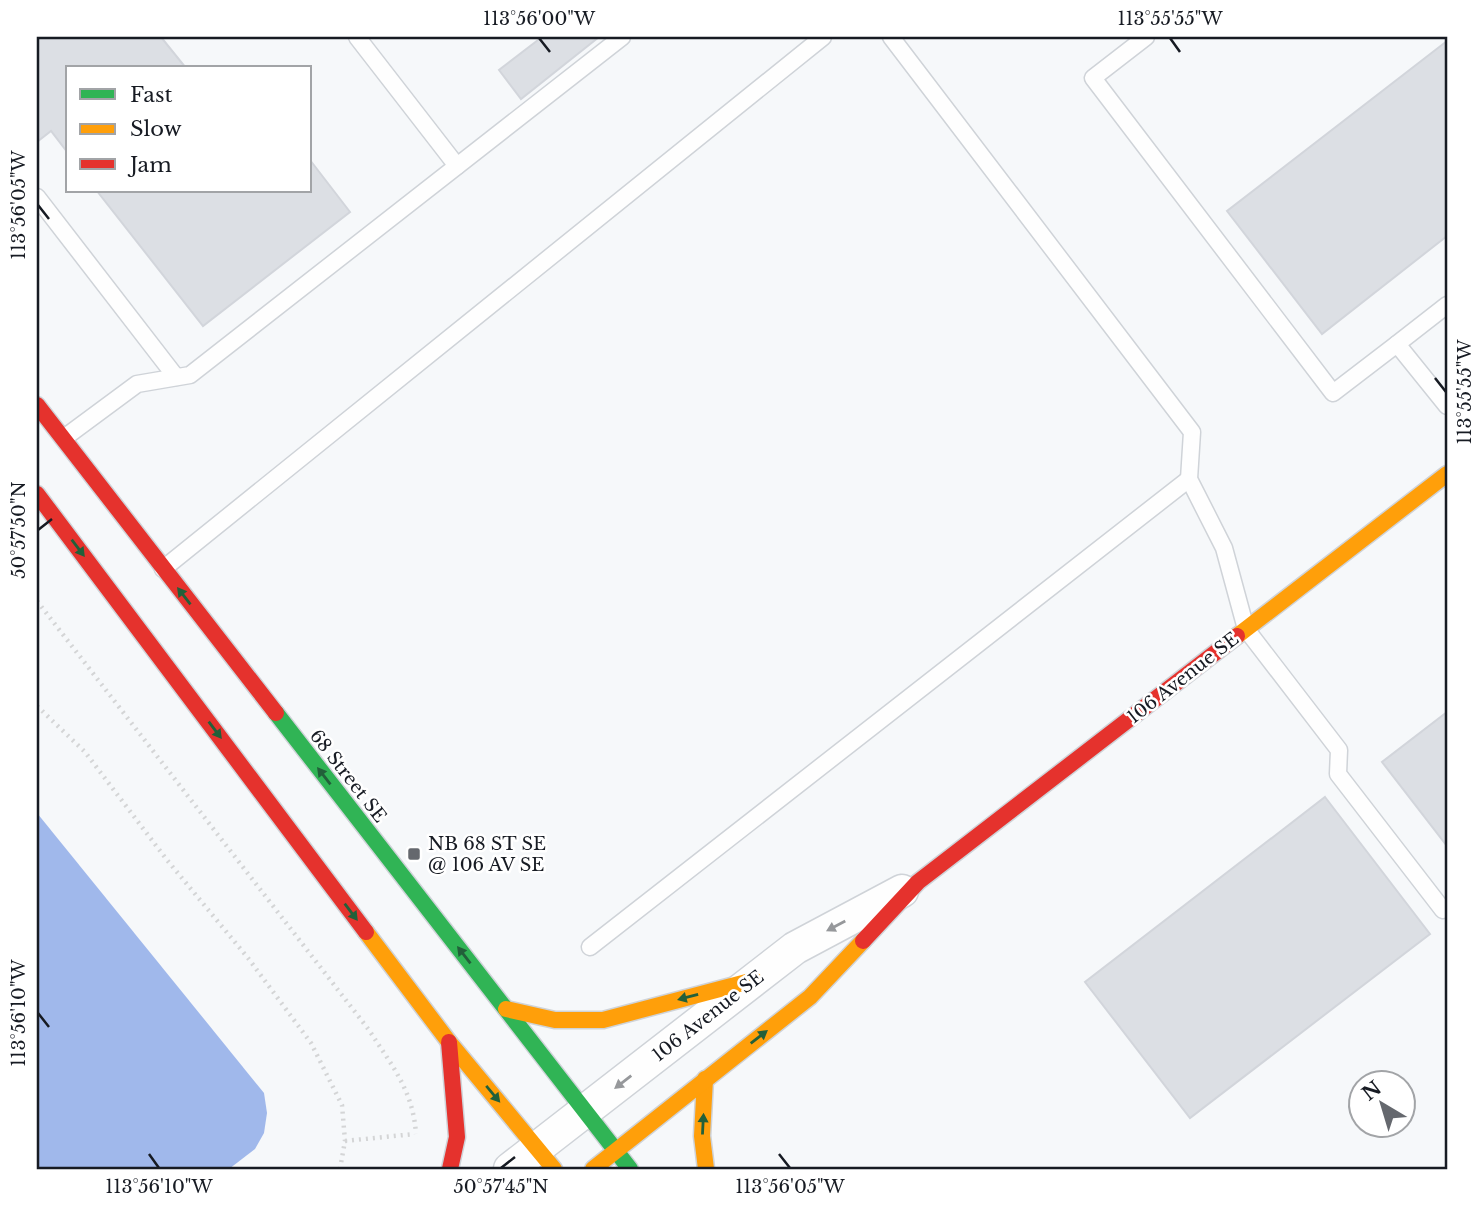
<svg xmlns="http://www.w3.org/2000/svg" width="1484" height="1206" font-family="'Libre Baskerville',serif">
	<rect width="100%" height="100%" fill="#f6f8fa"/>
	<path fill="#a0b8eb" d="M 37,813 L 264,1093 L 267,1113 L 264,1133 L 255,1149 L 229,1169 L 37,1169 Z"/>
	<g fill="#dcdfe4" stroke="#d2d5db" stroke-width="2">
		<path d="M 37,37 L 161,37 L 186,68 L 68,68 L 68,153 L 51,131 L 37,142 Z"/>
		<path d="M 542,37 L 599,37 L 521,99 L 499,70 Z"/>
		<path d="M 1447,41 L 1447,236 L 1322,334 L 1227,211 Z"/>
		<path d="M 310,160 L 350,212 L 203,326 L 97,191 L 310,191 Z"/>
		<path d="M 1447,712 L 1447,846 L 1382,762 Z"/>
		<path d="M 1325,797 L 1430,934 L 1190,1118 L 1085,982 Z"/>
	</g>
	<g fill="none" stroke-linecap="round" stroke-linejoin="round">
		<defs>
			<g id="lane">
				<path d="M 357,37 L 457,166"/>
				<path d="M 891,37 L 1192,432 L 1189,479 L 1224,548 L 1246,629 L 1339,750 L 1338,774 L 1443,910"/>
				<path d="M 1146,37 L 1093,78 L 1333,393 L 1397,344 L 1447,406"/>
				<path d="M 37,197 L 176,377"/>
				<path d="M 1397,344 L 1447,305"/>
				<path d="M 64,438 L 137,384 L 190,375 L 622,37"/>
				<path d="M 163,569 L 823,37"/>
				<path d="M 590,947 L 1189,479"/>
			</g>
			<path id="street" d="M 510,1169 L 795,948 L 902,891"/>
			<path id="fast" d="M 276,713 L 630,1169"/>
			<g id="slow">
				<path d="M 1237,636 L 1447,474"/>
				<path d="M 366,932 L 449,1042 L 554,1169"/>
				<path d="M 506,1009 L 555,1020 L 603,1020 L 754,980"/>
				<path d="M 705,1079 L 702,1136 L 706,1169"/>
				<path d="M 593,1169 L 810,997 L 863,941"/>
			</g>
			<g id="jam">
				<path d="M 37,405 L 276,713"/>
				<path d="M 37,494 L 366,932"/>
				<path d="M 863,941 L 918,882 L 1237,636"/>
				<path d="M 449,1042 L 457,1137 L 450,1169"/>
			</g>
		</defs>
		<use href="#lane" stroke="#cfd3d8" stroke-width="19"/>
		<use href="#street" stroke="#cfd3d8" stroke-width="35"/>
		<use href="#fast" stroke="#cfd3d8" stroke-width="19"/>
		<use href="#slow" stroke="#cfd3d8" stroke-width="19"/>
		<use href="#jam" stroke="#cfd3d8" stroke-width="19"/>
		<g stroke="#d4d5d6" stroke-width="4.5" stroke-dasharray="2 5" stroke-linecap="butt">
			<path d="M 37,601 L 369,1030 C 392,1066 413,1090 416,1134"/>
			<path d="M 37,706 L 85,752 L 167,860 L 248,958 L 311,1043 L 342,1105 L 345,1141 L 340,1169"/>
			<path d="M 345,1141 L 414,1134"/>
		</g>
		<use href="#lane" stroke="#fefefe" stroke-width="16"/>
		<use href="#street" stroke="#fefefe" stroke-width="32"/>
		<use href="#fast" stroke="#30b455" stroke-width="16"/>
		<use href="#slow" stroke="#ff9f0a" stroke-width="16"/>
		<use href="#jam" stroke="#e5322d" stroke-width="16"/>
	</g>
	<defs><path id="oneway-solid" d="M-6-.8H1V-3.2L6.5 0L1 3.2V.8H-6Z" transform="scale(1.75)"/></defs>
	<g fill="#22603a">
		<use href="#oneway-solid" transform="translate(78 548) rotate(53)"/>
		<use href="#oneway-solid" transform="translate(184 596) rotate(-128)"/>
		<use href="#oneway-solid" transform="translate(215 730) rotate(53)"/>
		<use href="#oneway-solid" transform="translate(324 776) rotate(-128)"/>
		<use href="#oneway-solid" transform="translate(351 912) rotate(53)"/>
		<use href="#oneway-solid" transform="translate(464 955) rotate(-128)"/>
		<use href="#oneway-solid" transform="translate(688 997) rotate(165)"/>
		<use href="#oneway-solid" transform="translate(759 1037) rotate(-38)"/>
		<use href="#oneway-solid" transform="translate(493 1094) rotate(50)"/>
		<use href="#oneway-solid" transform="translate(703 1124) rotate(-87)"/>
	</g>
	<g fill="#96989b">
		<use href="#oneway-solid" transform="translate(836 926) rotate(152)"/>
		<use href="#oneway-solid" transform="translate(623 1082) rotate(142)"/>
	</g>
	<path fill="none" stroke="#171b23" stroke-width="2.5" d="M 539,38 L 550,52M 1170,38 L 1180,52M 38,205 L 49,219M 1435,378 L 1446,392M 38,530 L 52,519M 38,1013 L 49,1027M 149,1154 L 159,1168M 779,1154 L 790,1168M 501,1168 L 515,1157"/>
	<rect fill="#65686e" stroke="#fff" stroke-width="2.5" x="407" y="847" width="14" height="14" rx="3.5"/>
	<g text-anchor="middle" stroke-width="5" stroke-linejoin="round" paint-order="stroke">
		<g font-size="18" fill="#171b23" stroke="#fff">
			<text transform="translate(1183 678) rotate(-38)" y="6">106 Avenue SE</text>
			<text transform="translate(348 776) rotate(52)" y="6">68 Street SE</text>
			<text transform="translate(708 1016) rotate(-38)" y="6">106 Avenue SE</text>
		</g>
		<g font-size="18" fill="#171b23" stroke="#fff" text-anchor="start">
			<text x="428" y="850">NB 68 ST SE<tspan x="428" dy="21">@ 106 AV SE</tspan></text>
		</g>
	</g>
	<rect width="1484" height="1206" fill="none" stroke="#ffffff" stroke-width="77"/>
	<rect x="66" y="66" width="245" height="126" fill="#ffffff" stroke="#a2a4a7" stroke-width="2"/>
	<rect x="80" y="89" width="35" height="10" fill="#30b455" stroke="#a2a4a7" stroke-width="2"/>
	<text x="130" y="102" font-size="21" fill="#171b23">Fast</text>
	<rect x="80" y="124" width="35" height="10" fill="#ff9f0a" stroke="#a2a4a7" stroke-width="2"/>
	<text x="130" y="136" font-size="21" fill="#171b23">Slow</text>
	<rect x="80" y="159" width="35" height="10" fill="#e5322d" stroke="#a2a4a7" stroke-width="2"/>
	<text x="130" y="172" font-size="21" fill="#171b23">Jam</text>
	<g transform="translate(1382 1104) rotate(322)"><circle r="33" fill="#ffffff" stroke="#a2a4a7" stroke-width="2"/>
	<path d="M0-5L12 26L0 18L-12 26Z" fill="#65686e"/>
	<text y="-10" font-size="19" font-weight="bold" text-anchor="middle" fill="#171b23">N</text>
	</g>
	<rect x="38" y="38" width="1408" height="1130" fill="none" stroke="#171b23" stroke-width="2.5"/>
	<g font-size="18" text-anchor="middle" fill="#171b23">
		<text x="539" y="25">113°56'00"W</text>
		<text x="1170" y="25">113°55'55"W</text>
		<text transform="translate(19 205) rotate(-90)" y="6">113°56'05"W</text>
		<text transform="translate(1465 392) rotate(-90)" y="6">113°55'55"W</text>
		<text transform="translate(19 530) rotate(-90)" y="6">50°57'50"N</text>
		<text transform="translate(19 1013) rotate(-90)" y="6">113°56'10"W</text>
		<text x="159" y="1193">113°56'10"W</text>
		<text x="501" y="1193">50°57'45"N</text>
		<text x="790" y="1193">113°56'05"W</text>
	</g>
</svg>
